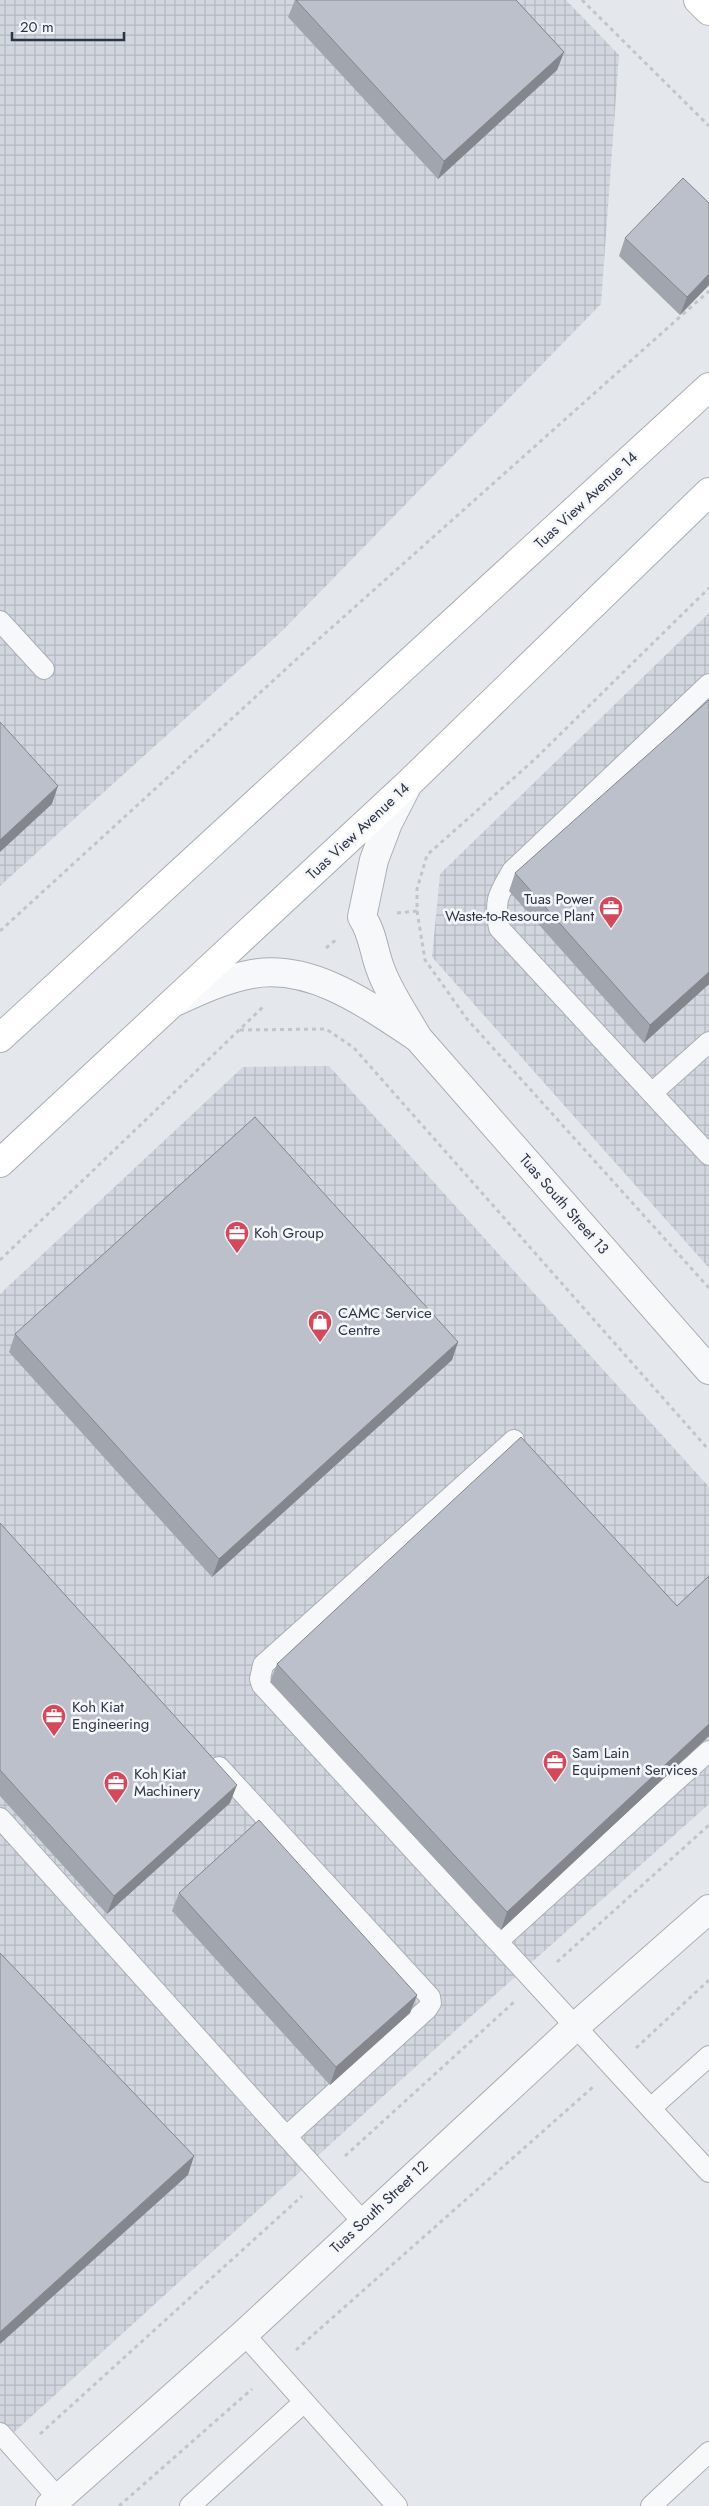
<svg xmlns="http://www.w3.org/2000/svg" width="709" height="2506" font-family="Jost,sans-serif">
	<defs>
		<pattern id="industrial-grid" width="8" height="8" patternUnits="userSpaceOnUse" patternTransform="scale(1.25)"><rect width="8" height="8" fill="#d2d6de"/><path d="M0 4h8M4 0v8" fill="none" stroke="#b4b8c0"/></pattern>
	</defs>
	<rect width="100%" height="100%" fill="#e4e7ec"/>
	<g fill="url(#industrial-grid)">
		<path d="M 0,0 L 566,0 L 619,55 L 601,304 L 281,632 L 0,886 Z"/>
		<path d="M 709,613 L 709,1268 L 432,957 L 440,874 Z"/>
		<path d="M 329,1066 L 709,1487 L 709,1804 L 467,2020 L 0,2445 L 0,1294 L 243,1067 Z"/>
	</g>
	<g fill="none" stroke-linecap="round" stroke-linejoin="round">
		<defs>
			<g id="lane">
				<path d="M 0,621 L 44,669"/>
				<path d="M 709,684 L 512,871 C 498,895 494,900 499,928 L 709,1155"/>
				<path d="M 652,1093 L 709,1042"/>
				<path d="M 514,1440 L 263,1665 L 260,1679 L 262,1685 L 709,2172"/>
				<path d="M 219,1767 L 430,1997 L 431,2003 L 427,2009 L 286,2137"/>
				<path d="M 0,1818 L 363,2222"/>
				<path d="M 498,1941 L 709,1751"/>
				<path d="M 651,2108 L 709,2056"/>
				<path d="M 244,2334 L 397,2506"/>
				<path d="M 0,2433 L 58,2498"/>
				<path d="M 190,2506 L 304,2402"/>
				<path d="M 651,2506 L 709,2452"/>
			</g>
			<g id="street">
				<path d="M 407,786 L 388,823 L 374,860 L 362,917 C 372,932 373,947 379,965 C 387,990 405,1015 418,1038 L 709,1370"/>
				<path d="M 177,1001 C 201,990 225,979 252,974 C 311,963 368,1005 415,1036"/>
				<path d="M 50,2506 L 244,2334 L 576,2026 L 709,1909"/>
			</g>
			<g id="secondary">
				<path d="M 698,0 L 709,11"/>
				<path d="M 0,1038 L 709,387"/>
				<path d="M 0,1163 L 409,783 L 709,492"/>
			</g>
		</defs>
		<use href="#lane" stroke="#a9aeb7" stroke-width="22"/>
		<use href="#street" stroke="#a9aeb7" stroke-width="30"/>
		<use href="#secondary" stroke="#a9aeb7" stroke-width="30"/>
		<g stroke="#c2c5cb" stroke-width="3" stroke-dasharray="4 4" stroke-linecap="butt">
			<path d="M 582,0 L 709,126"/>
			<path d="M 417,911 L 425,960 L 467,1019 L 709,1288"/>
			<path d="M 397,913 L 417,911 L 417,889 L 427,855 L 534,760 L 709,588"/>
			<path d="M 0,931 L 311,646 L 709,291"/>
			<path d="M 326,948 L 337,939"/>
			<path d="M 240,1030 L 326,1029 L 354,1048 L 709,1450"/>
			<path d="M 0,1260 L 263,1007"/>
			<path d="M 557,1962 L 709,1825"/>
			<path d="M 636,2048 L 709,1980"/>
			<path d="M 345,2156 L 514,2002"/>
			<path d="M 296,2350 L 593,2087"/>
			<path d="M 40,2434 L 302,2196"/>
			<path d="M 119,2506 L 252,2389"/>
		</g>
		<use href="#lane" stroke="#f7f8fa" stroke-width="20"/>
		<use href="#street" stroke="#f7f8fa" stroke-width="28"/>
		<use href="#secondary" stroke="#fff" stroke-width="28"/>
	</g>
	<g fill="#a1a5ae">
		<path d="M 295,0 L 516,0 L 564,52 L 557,70 L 438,179 L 288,17 Z"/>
		<path d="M 709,203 L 709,285 L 680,315 L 619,256 L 625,238 Z"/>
		<path d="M 515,873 L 709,984 L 644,1043 L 509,891 Z"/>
		<path d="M 15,1334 L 458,1342 L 452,1360 L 212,1577 L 9,1352 Z"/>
		<path d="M 0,1523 L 230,1803 L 107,1914 L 0,1796 Z"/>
		<path d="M 709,1576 L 709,1736 L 501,1930 L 270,1682 L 277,1664 L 677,1606 Z"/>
		<path d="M 179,1893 L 417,1995 L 410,2013 L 330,2085 L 172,1911 Z"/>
	</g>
	<g fill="#83868d">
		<path d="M 564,52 L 557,70 L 438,179 L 444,161 Z"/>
		<path d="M 709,274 L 709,285 L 680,315 L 687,297 Z"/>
		<path d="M 58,786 L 52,804 L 0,852 L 0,840 Z"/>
		<path d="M 709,972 L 709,984 L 644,1043 L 650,1025 Z"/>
		<path d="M 458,1342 L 452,1360 L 212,1577 L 219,1559 Z"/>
		<path d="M 709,1724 L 709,1736 L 501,1930 L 507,1912 Z"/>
		<path d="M 237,1785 L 230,1803 L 107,1914 L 114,1896 Z"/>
		<path d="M 417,1995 L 410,2013 L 330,2085 L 336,2067 Z"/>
		<path d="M 194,2156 L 188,2175 L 0,2344 L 0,2332 Z"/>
	</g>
	<g fill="#bbc0ca" stroke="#83868d">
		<path d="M 296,0 L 516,0 L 564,52 L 444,161 Z"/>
		<path d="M 683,178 L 709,203 L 709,274 L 687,297 L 625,238 Z"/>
		<path d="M 709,700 L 709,972 L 650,1025 L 515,873 Z"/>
		<path d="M 0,722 L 58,786 L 0,840 Z"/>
		<path d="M 255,1117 L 458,1342 L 219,1559 L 15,1334 Z"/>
		<path d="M 521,1437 L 677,1606 L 709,1576 L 709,1724 L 507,1912 L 277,1664 Z"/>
		<path d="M 0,1523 L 237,1785 L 114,1896 L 0,1770 Z"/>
		<path d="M 259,1820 L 417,1995 L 336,2067 L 179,1893 Z"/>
		<path d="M 0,1953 L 194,2156 L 0,2332 Z"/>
	</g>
	<defs>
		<symbol id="office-pin" viewBox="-11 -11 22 30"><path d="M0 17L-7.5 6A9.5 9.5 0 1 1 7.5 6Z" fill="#d1495b" stroke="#f4f6f9"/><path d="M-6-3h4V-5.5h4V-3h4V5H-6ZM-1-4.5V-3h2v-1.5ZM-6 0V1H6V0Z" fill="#fff"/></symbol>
		<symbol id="shop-pin" viewBox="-11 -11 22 30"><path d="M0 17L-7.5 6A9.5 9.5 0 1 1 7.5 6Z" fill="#d1495b" stroke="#f4f6f9"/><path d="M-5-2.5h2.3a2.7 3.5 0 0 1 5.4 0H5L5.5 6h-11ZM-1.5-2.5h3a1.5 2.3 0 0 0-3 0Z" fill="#fff"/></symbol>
	</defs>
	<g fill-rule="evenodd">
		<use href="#office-pin" x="597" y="894" width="28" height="38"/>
		<use href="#office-pin" x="223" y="1219" width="28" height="38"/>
		<use href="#shop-pin" x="306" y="1308" width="28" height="38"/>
		<use href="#office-pin" x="40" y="1702" width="28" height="38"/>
		<use href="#office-pin" x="541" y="1748" width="28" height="38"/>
		<use href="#office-pin" x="102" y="1769" width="28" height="38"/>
	</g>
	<g text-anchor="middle" stroke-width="5" stroke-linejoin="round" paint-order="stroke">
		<g font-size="15" fill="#2b3445" stroke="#f4f6f9">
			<text transform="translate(586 500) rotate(-43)" y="5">Tuas View Avenue 14</text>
			<text transform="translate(358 831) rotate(-43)" y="5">Tuas View Avenue 14</text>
			<text transform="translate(564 1204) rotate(49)" y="5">Tuas South Street 13</text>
			<text transform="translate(379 2207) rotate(-43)" y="5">Tuas South Street 12</text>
		</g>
		<g font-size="15" fill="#2b3445" stroke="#f4f6f9" text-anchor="start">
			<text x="594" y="904" text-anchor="end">Tuas Power<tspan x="594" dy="17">Waste-to-Resource Plant</tspan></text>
			<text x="254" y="1238">Koh Group</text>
			<text x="338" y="1318">CAMC Service<tspan x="338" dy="17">Centre</tspan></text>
			<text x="72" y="1712">Koh Kiat<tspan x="72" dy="17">Engineering</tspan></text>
			<text x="572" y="1758">Sam Lain<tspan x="572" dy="17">Equipment Services</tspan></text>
			<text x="134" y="1779">Koh Kiat<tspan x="134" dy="17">Machinery</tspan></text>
		</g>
	</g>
	<path d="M12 32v8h112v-8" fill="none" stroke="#2b3445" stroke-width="2.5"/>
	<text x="20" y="32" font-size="15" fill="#2b3445" stroke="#f4f6f9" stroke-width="4" paint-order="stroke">20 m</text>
</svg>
